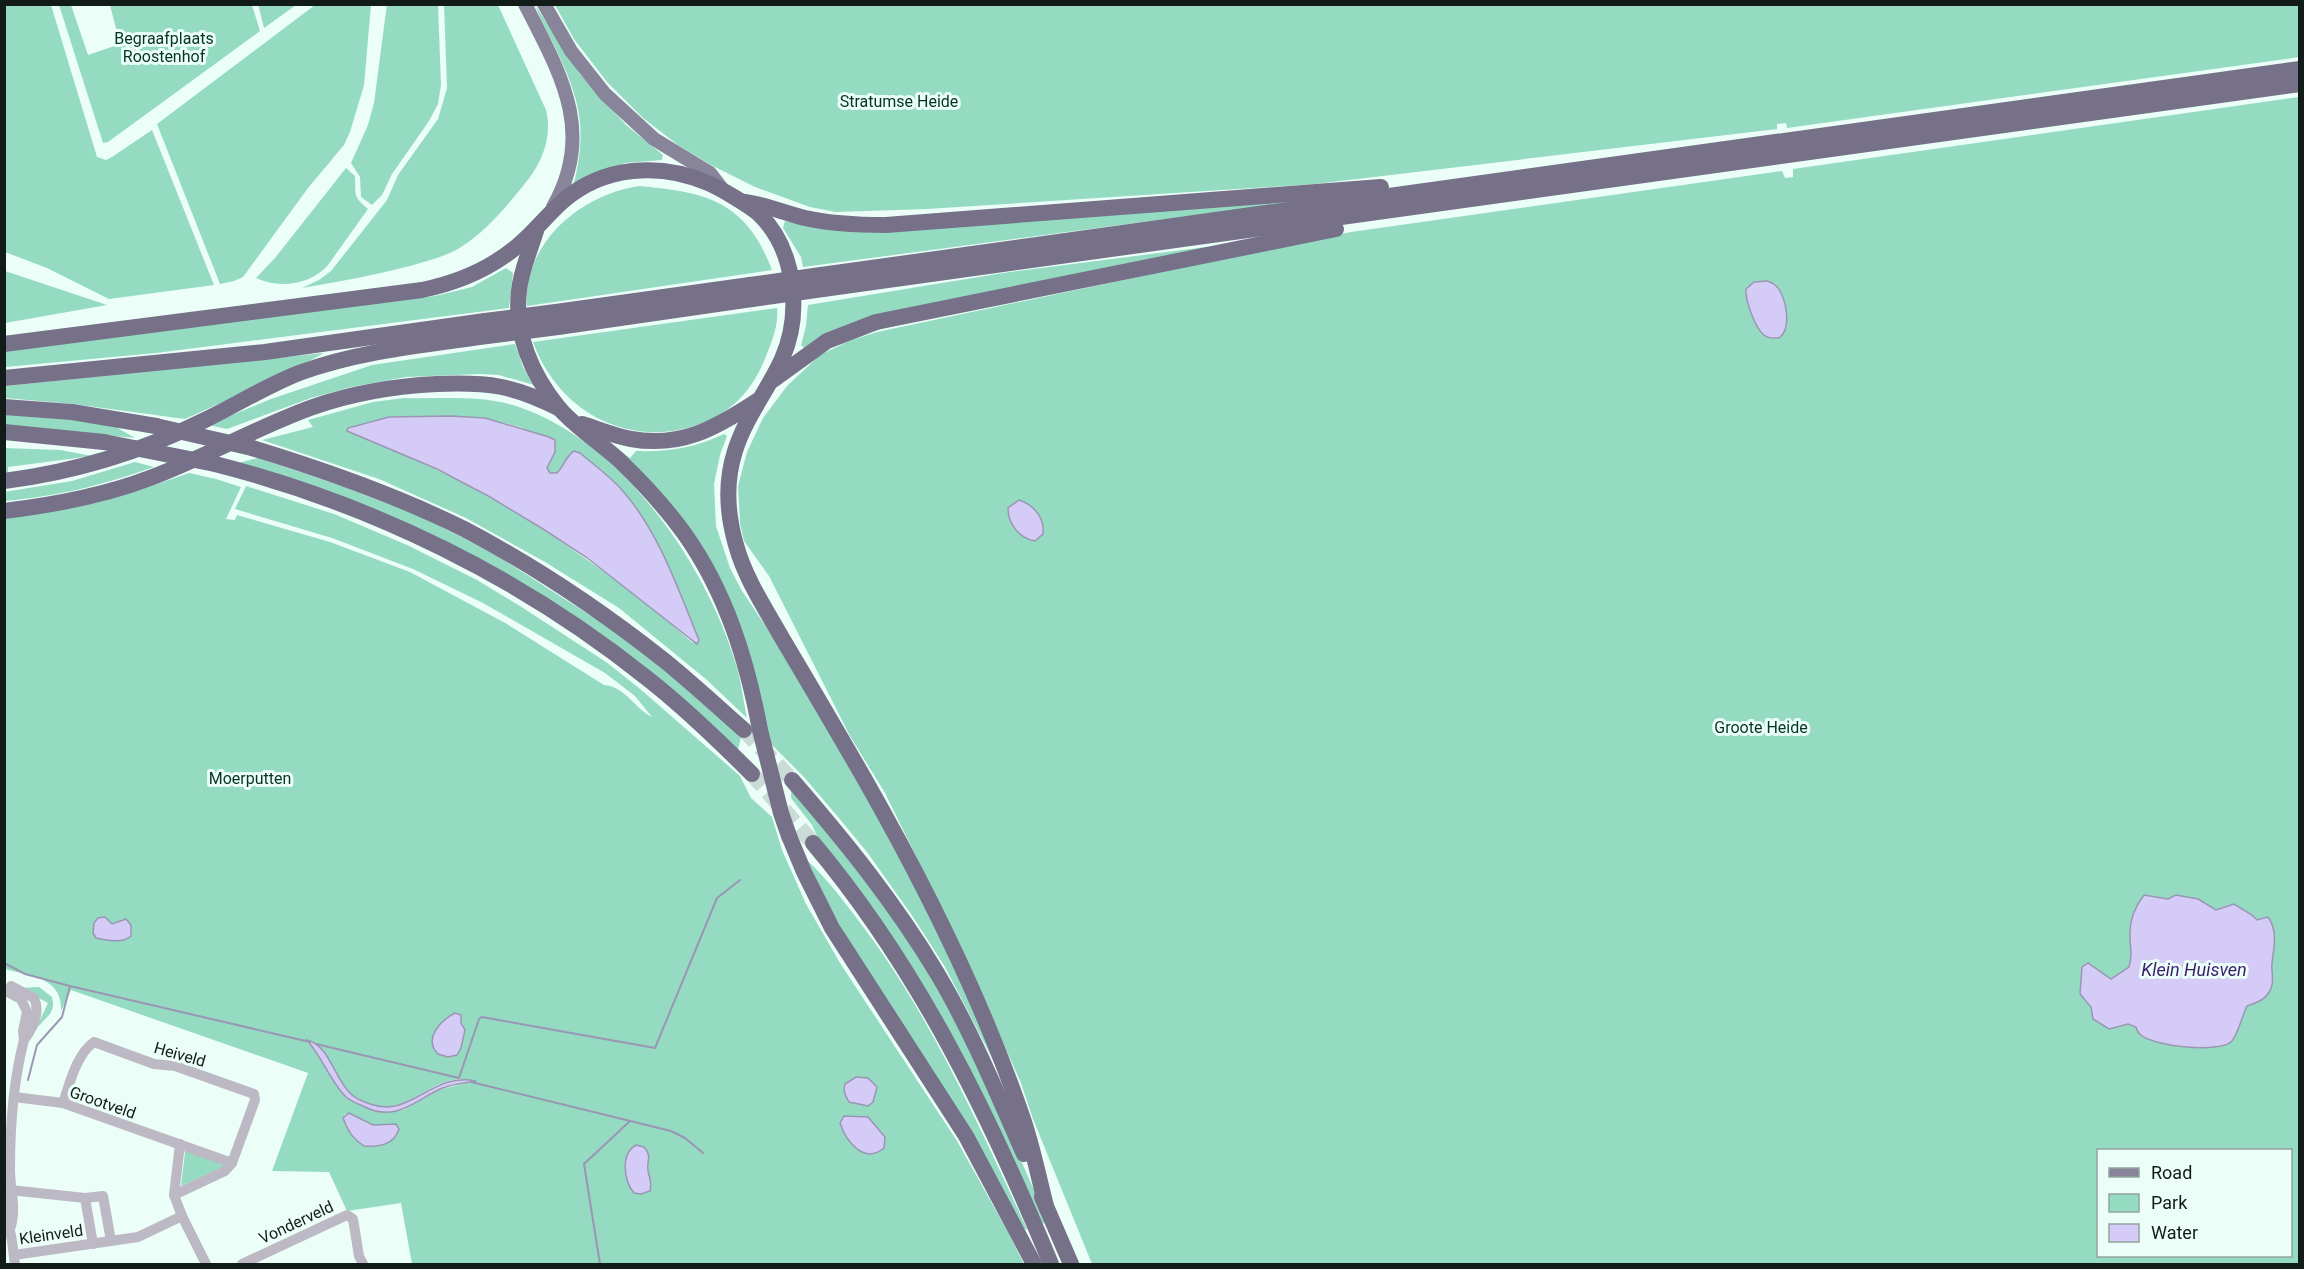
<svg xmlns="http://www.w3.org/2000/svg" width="2304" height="1269" font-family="Roboto,sans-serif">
	<rect width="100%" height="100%" fill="#ebfef7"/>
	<g fill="#94dbc2" fill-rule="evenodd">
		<path d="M 5,4 L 51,5 L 97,157 L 106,160 L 112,157 L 152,130 L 214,285 L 109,299 L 47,268 L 5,252 Z"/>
		<path d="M 258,4 L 296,4 L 296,5 L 264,28 Z"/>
		<path d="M 387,4 L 438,5 L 441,85 L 438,104 L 429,121 L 392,174 L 382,195 L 372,205 L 361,197 L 360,177 L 351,163 L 368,125 L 374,103 Z"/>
		<path d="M 2299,4 L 2300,57 L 1787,128 L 1786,123 L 1777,124 L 1777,129 L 1315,184 L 927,209 L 836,212 L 810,207 L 755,187 L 713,166 L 678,145 L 643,118 L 607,82 L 574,39 L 555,5 Z"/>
		<path d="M 59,5 L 71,5 L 88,55 L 120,44 L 110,5 L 252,5 L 260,31 L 108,142 L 103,143 Z"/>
		<path d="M 315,5 L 371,5 L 364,85 L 350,132 L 344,145 L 308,188 L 243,277 L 234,281 L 220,284 L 157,124 Z"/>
		<path d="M 444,5 L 498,5 L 546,110 C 553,138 541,165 523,186 C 505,208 485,232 461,247 C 445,257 427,261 410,266 C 374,275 338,282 302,288 L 319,280 L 331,271 L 387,200 L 398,175 L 438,119 L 447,88 Z"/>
		<path d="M 535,5 L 580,74 L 626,125 L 663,155 L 662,160 L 625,163 L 574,183 C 588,126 579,98 555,47 C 548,33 540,19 535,5 Z"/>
		<path d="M 2299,97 L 2299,1264 L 1092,1264 L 1033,1119 L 1021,1083 L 960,946 L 885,793 L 850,736 L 769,576 L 744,541 L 740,523 L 738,486 L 747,452 L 763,418 L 787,386 L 820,355 L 849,341 L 877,332 L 1351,232 L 1782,171 L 1785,178 L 1793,177 L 1793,169 ZM 2098,1150 L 2290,1150 L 2290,1256 L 2098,1256 Z"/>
		<path d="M 346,168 L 355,176 C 356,195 352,195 368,209 L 328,265 C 311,285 279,289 256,278 L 275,258 Z"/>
		<path d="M 639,186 C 708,192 746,202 772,270 L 527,306 C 523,242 581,195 639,186 Z"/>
		<path d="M 1333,197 L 803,267 L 801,257 L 783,228 L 785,221 L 816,227 Z"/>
		<path d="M 1237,243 L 1133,263 L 805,349 L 801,345 L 806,326 L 808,305 L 1003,273 Z"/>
		<path d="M 506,268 L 513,273 L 509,308 L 156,353 L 5,367 L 4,350 L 435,296 L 472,287 Z"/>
		<path d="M 5,271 L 107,305 L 5,323 Z"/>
		<path d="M 777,308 C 779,326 771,344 764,361 C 751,392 730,414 697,425 C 627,449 558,411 533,342 Z"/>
		<path d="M 515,344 L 523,367 L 534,385 L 499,375 L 479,374 L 406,377 L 351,387 L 311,398 L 227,429 L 208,425 L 271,399 L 372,365 Z"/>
		<path d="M 324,353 L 285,374 L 185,419 L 73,404 L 5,398 L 5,386 Z"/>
		<path d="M 404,398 C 440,399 478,395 513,405 C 619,438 703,559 735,661 C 741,679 743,699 747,718 L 707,680 L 619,608 L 545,562 L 466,518 L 379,479 L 262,440 L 313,427 L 308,420 L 373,402 ZM 451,416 L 485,418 L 523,428 L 550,473 L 557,474 L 565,465 L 570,453 L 580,453 L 621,489 L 637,510 L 693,643 C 607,569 514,504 411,458 C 390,448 369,438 348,431 L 348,428 L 389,417 Z"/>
		<path d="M 5,413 L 109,423 L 135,438 L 5,425 Z"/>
		<path d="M 724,434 L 727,436 L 720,455 L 714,484 L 716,526 L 730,568 L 742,591 L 802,680 L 887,829 L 953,962 L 1006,1085 L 945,967 L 913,917 L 867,852 L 838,817 L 804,777 L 769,742 L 729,600 L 619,450 L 630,458 L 636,451 C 668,452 695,448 724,434 Z"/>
		<path d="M 4,448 L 60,450 L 92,456 L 8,467 L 8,473 L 5,474 Z"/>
		<path d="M 258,458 L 345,487 L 422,517 L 496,555 L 624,637 L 742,733 L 738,750 L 570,614 L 238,463 Z"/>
		<path d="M 135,462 L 154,467 C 102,485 60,496 5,501 L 4,492 L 72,481 Z"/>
		<path d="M 189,473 L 216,479 L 241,487 L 226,519 L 235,520 L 237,515 L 330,542 L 410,572 L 507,624 L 604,685 C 626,687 634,708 652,717 L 635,696 L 605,673 L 483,603 L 413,569 L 332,538 L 235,509 L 246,486 L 334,514 L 407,545 L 477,580 L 520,606 L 606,662 L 639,688 L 740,776 L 751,798 L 772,817 L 782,850 L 806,904 L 840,963 L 957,1141 L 1008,1232 L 1024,1264 L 412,1264 L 401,1203 L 347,1211 L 329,1172 L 272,1171 L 308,1073 L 71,990 L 61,1011 C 63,978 31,976 5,969 L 5,516 C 74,512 124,496 189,473 ZM 308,1041 C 318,1053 328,1065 338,1077 C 342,1083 346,1091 352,1095 C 406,1132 426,1068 474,1081 L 439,1090 L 403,1110 L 370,1110 L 334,1081 L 319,1054 ZM 349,1113 L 373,1125 L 396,1124 L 399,1129 L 394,1138 L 344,1115 Z"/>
		<path d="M 791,786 C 841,848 894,908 933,977 C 976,1056 1012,1140 1048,1222 L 1041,1224 L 995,1122 L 819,840 L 812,825 L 791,798 Z"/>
		<path d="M 808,861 C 828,880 844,901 861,924 C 931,1016 978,1124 1027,1229 L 1024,1230 L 855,952 L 823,896 Z"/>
		<path d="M 39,987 L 52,997 C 57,1015 43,1018 35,1031 L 48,1003 L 20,988 Z"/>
		<path d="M 187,1150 L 225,1166 L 181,1186 L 185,1152 Z"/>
	</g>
	<g fill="#d5cbf7" stroke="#9a96b4" stroke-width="1.5">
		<path d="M 1767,281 C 1770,282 1773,283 1775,285 C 1787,295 1792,329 1779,338 C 1773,338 1769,339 1764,335 C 1755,328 1745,300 1746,289 L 1754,282 Z"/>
		<path d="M 451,416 L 485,418 L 549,437 L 555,440 L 555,452 L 547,468 L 550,473 L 557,473 C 563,467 567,455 574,451 L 580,453 C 594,465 610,476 622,490 C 659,532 678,589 699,640 L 697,644 L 586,557 L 543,529 L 490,497 L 437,469 L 347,431 L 348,428 L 389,417 Z"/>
		<path d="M 1019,500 C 1034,505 1045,518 1043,534 L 1035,541 C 1019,538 1008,524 1008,508 Z"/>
		<path d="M 2144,895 L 2168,899 L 2176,895 L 2198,899 L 2216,910 L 2234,904 L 2252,915 L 2257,920 L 2268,917 C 2278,931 2274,947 2272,963 C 2271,975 2276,985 2267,995 C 2262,1002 2254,1003 2247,1006 C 2242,1016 2239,1032 2232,1041 C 2220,1054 2153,1046 2141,1035 C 2138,1033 2137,1031 2136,1027 L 2128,1024 L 2109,1029 L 2093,1019 L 2091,1007 L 2080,994 L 2082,967 L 2088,963 L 2111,979 L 2129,967 C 2133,956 2130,949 2130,937 C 2129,921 2134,908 2144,895 Z"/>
		<path d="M 105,917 L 112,924 L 126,919 L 131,925 L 131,936 C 122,944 107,940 96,938 L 93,933 L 94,923 L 98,918 Z"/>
		<path d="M 455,1013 L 461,1015 L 461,1023 L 465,1030 L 461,1048 L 457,1055 L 448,1057 L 438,1054 C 423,1039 440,1021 455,1013 Z"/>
		<path d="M 307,1040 C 330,1046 334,1078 350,1093 C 354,1098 364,1102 370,1104 C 411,1119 432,1071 476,1081 C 464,1083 451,1084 440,1089 C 413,1102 395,1123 363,1106 C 358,1104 351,1101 346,1097 C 332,1084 322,1057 307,1040 Z"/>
		<path d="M 856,1077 L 868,1078 L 877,1087 L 873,1102 L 868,1106 L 849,1102 C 845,1095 843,1091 845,1084 Z"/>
		<path d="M 349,1113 L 373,1125 L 396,1124 L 399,1129 C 394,1145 379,1147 364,1146 C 352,1138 348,1131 343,1118 Z"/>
		<path d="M 844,1116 L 868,1117 L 885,1137 L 884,1148 C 864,1165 846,1141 840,1123 Z"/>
		<path d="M 636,1145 L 644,1147 C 653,1158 646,1160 648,1171 C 650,1180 652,1182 650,1191 L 641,1194 L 634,1193 C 624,1181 620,1154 636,1145 Z"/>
	</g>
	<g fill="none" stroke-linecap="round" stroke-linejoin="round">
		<g stroke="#9a96b4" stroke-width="2">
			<path d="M 4,963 L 25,974 L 70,986 L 62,1017 L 37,1045 L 28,1080"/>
			<path d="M 70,986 L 310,1042"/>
			<path d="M 316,1044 L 459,1078 L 479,1019 L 482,1017 L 655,1048 L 717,898 L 740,880"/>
			<path d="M 471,1082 L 671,1131 L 685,1138 L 703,1153"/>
			<path d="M 600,1264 L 584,1164 L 630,1121"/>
		</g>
		<g stroke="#cadcd6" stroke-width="16" stroke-dasharray="16 8" stroke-linecap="butt">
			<path d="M 744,730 L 792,780"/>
			<path d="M 752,774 L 813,843"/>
		</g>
		<g stroke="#bcb9c5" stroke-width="10">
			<path d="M 11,986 L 34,998 C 41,1013 33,1028 24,1040"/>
			<path d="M 4,990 L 21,999 L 27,1012 L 23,1031 L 24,1040 C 13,1082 10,1127 10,1169 C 10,1190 17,1210 10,1229"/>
			<path d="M 14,1097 L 63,1103 L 232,1163"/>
			<path d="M 63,1103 C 70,1083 76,1055 94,1042 L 154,1064 L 175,1066 L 254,1094 L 255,1100 L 232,1163 L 225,1171 L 174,1195"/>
			<path d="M 180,1144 L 174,1195 L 182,1216 L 206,1264"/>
			<path d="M 10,1190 L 85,1198 L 93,1244"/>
			<path d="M 9,1193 C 4,1210 7,1214 10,1231 C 13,1242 13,1253 15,1264"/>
			<path d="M 85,1198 L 103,1196 L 111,1241"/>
			<path d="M 14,1255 L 138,1237 L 182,1216"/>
			<path d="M 242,1264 L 347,1215 L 353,1219 L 359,1256 L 363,1264"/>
		</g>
		<g stroke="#888499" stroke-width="14">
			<path d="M 525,4 C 560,73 596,132 553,207"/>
			<path d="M 544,4 L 571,51 L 605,94 L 654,139 L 710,173 L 723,190"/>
		</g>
		<g stroke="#767089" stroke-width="16">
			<path d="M 745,202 C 766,205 785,213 805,218 C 832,224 859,225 886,225 L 1381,187"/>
			<path d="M 536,231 C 530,251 521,270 519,291 C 514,334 532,375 559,408 C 574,426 603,445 621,462 C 644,484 665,507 684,533 C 726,592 747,660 760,730"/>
			<path d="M 821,275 L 2300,69"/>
			<path d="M 823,289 L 2300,84"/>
			<path d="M 556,312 L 750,285"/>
			<path d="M 558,327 L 752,299"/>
			<path d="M 4,344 L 422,290 C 456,283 488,270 515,248 C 533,234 546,216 563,201 C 603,166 660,162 708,183 C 720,188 750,206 759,214 C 796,250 802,314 782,359 C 768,390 745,418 735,451 C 725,482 727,514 736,545 C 745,578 765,608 782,638 C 810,685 837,731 864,778 C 925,885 981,997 1021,1113 C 1032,1143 1038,1175 1046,1206"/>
			<path d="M 4,378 L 265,352 L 485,321"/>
			<path d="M 773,380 L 827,341 L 876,322 L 1336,229"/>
			<path d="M 4,407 L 72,412 L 156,426"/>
			<path d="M 582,424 C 598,429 614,436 631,439 C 681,448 716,428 757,401"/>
			<path d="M 4,432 L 104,442"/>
			<path d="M 252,448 C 324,470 396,495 464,529 C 535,566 603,612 665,661 C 692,683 718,707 744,730"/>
			<path d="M 215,464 C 372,504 521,577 648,679 C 685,708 719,741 752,774"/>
			<path d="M 4,481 C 75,472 141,452 205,420 C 236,405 266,386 299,373 C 359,351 424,345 487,336"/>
			<path d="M 4,511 C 54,505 103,496 150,478 C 206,457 257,427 313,407 C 353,393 395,386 437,384 C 488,382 514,385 560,409"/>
			<path d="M 792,780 C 845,841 895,903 937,973 C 971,1030 997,1093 1024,1154"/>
			<path d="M 789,836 L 804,872 L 832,928 L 966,1136 L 1034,1264"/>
			<path d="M 813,843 C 918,968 989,1114 1051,1264"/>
			<path d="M 1042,1197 L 1071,1264"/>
		</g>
		<g stroke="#767089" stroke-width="16">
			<path d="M 750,285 L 821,275"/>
			<path d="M 752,299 L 823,289"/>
			<path d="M 485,321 L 556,312"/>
			<path d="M 487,336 L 558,327"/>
			<path d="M 156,426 L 252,448"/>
			<path d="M 104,442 L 215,464"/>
			<path d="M 760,730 L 781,813 L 789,836"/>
		</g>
	</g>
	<g text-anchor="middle" stroke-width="6" stroke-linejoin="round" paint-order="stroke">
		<g font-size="16" fill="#063327" stroke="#ebfef7">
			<text x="164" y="44">Begraafplaats<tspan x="164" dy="18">Roostenhof</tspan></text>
			<text x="899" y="107">Stratumse Heide</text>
			<text x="1761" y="733">Groote Heide</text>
			<text x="250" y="784">Moerputten</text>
		</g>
		<g font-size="16" fill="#111c18" stroke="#ebfef7">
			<text transform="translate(180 1054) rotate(16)" y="6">Heiveld</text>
			<text transform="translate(103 1102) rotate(19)" y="6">Grootveld</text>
			<text transform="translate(296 1222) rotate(-25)" y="6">Vonderveld</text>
			<text transform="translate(51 1234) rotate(-8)" y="6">Kleinveld</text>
		</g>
		<g font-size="18" font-style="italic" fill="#3c1d6e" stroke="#ebfef7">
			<text x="2194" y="976">Klein Huisven</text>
		</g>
	</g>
	<rect width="2304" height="1269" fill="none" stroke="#111c18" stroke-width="12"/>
	<rect x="2097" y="1149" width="195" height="108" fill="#ebfef7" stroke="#94a49e" stroke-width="1.5"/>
	<rect x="2109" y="1168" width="30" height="9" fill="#888499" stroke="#94a49e" stroke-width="1.5"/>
	<text x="2151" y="1179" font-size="18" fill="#111c18">Road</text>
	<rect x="2109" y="1194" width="30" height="18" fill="#94dbc2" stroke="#94a49e" stroke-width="1.5"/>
	<text x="2151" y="1209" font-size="18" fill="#111c18">Park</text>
	<rect x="2109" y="1224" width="30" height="18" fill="#d5cbf7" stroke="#94a49e" stroke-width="1.5"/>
	<text x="2151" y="1239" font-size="18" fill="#111c18">Water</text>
</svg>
